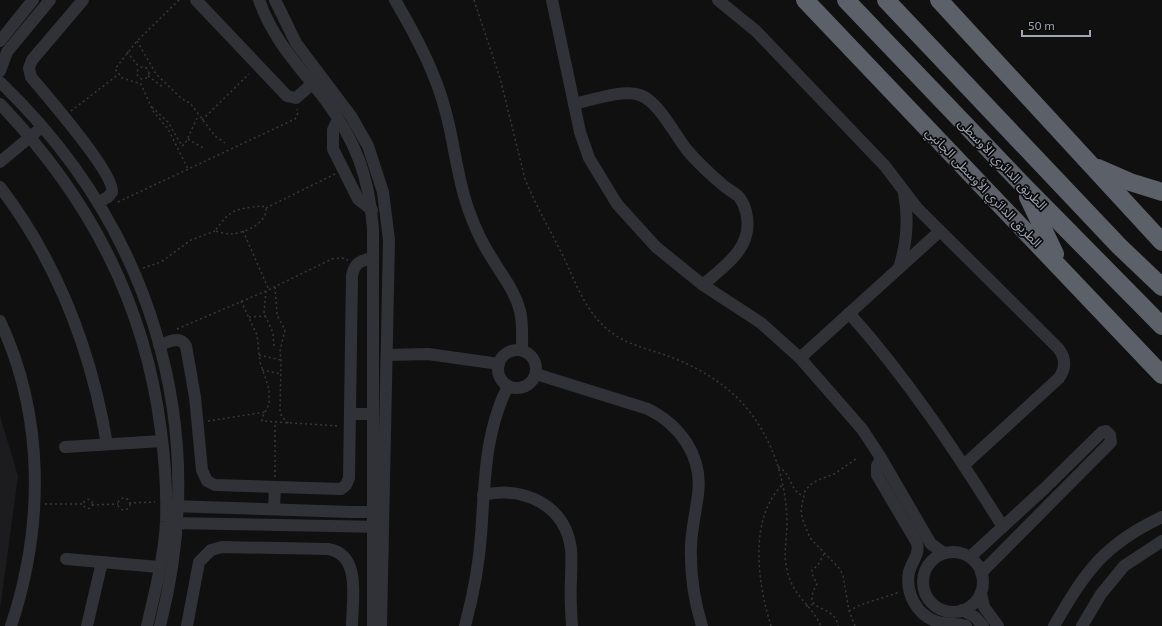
<svg xmlns="http://www.w3.org/2000/svg" width="1162" height="626" font-family="'Exo 2','Noto Sans Arabic',sans-serif">
	<rect width="100%" height="100%" fill="#101011"/>
	<path fill="#1c1c1e" d="M 0,416 L 18,476 L 0,609 Z"/>
	<g fill="none" stroke-linecap="round" stroke-linejoin="round">
		<g stroke="#37393e" stroke-width="1.5" stroke-dasharray="2 3" stroke-linecap="butt">
			<path d="M 179,0 L 137,41 L 115,69 L 122,78 L 141,84 L 153,111 L 168,129 L 188,169"/>
			<path d="M 474,0 L 500,78 L 525,179 C 535,204 548,226 560,250 C 576,281 584,314 615,335 C 630,345 648,349 665,355 C 694,365 724,382 744,405 C 772,437 786,479 787,522 C 787,538 783,554 787,570 C 793,597 811,604 821,626"/>
			<path d="M 137,41 L 156,74 L 182,99 L 190,103 L 215,136 L 225,143"/>
			<path d="M 127,52 L 139,67"/>
			<circle cx="143" cy="73" r="6"/>
			<path d="M 148,76 L 164,88"/>
			<path d="M 152,107 L 168,122 L 182,146 L 185,144 L 197,118"/>
			<path d="M 71,111 L 119,74"/>
			<path d="M 202,120 L 249,74"/>
			<path d="M 188,139 L 205,149"/>
			<path d="M 118,202 L 295,119 L 298,113 L 297,109"/>
			<path d="M 262,206 L 266,208 C 267,224 244,233 231,234 C 226,234 220,232 215,231 C 231,208 236,209 262,206 Z"/>
			<path d="M 266,208 L 335,174"/>
			<path d="M 243,231 L 269,290"/>
			<path d="M 143,268 L 161,262 L 191,240 L 215,231"/>
			<path d="M 275,287 L 277,315 L 285,330 L 280,351 L 281,360 L 280,412 L 282,417 L 289,424"/>
			<path d="M 266,291 L 264,313 L 273,333 L 274,347"/>
			<path d="M 241,301 L 257,335 L 260,362 L 269,389 L 269,404 L 262,418 L 262,421 L 339,426"/>
			<path d="M 249,317 L 265,316"/>
			<path d="M 177,329 L 266,291 L 332,259 L 342,258 L 348,260"/>
			<path d="M 259,355 L 281,360"/>
			<path d="M 262,370 L 281,374"/>
			<path d="M 208,421 L 266,412"/>
			<path d="M 778,467 C 792,473 789,490 803,496"/>
			<path d="M 275,477 L 275,423"/>
			<circle cx="124" cy="504" r="6"/>
			<circle cx="88" cy="504" r="4.5"/>
			<path d="M 129,503 L 155,502"/>
			<path d="M 45,504 L 83,504"/>
			<path d="M 92,505 L 118,504"/>
			<path d="M 824,554 L 818,565 L 812,570 L 812,574 L 817,584 C 799,615 835,602 838,626"/>
			<path d="M 806,606 L 814,604"/>
			<path d="M 849,611 L 860,605 L 900,592"/>
			<path d="M 771,626 C 758,584 748,520 782,485"/>
			<path d="M 855,626 L 849,611 L 843,575 L 839,568 L 810,538 L 802,518 L 801,509 L 805,491 L 810,485 L 818,480 L 834,474 L 856,459"/>
		</g>
		<g stroke="#313237" stroke-width="12">
			<path d="M 83,0 L 32,60 L 29,68 L 31,77 C 45,94 115,174 112,192 L 108,197 L 99,202"/>
			<path d="M 196,0 L 287,96 L 296,98 L 312,84"/>
			<path d="M 259,0 C 273,40 298,65 324,98 C 356,141 369,176 373,229 L 373,626"/>
			<path d="M 275,0 L 296,43 L 351,116 L 368,146 L 383,192 L 389,240 L 381,626"/>
			<path d="M 395,0 C 416,36 436,73 446,113 C 455,146 457,179 469,211 C 475,228 483,245 493,260 C 503,277 515,291 520,311 C 523,323 522,337 522,350"/>
			<path d="M 552,0 L 580,132 L 589,158 L 617,204 L 656,247 L 703,285 L 761,323 L 800,358 L 862,429 L 881,458 L 931,544 L 944,553"/>
			<path d="M 718,0 L 756,31 L 885,166 L 917,208 L 1058,348 C 1066,358 1066,368 1059,378 L 964,465"/>
			<path d="M 0,41 L 33,0"/>
			<path d="M 0,71 L 7,52 L 50,0"/>
			<path d="M 0,82 C 150,226 212,423 160,626"/>
			<path d="M 0,104 C 89,197 145,303 161,431 C 165,461 167,492 166,522 C 164,557 155,592 147,626"/>
			<path d="M 574,104 C 592,100 623,89 640,95 C 658,101 675,135 687,150 C 698,163 711,175 724,186 C 729,190 735,193 739,197 C 743,202 746,210 747,217 C 752,249 724,266 703,285"/>
			<path d="M 338,119 L 333,130 L 333,149 L 358,199 L 372,210"/>
			<path d="M 0,162 L 36,132"/>
			<path d="M 0,187 C 58,263 91,350 107,444"/>
			<path d="M 899,268 C 907,243 909,219 904,193"/>
			<path d="M 849,313 C 908,379 956,452 1003,527"/>
			<path d="M 0,321 C 45,417 44,527 11,626"/>
			<path d="M 159,345 C 169,342 180,335 186,346 L 195,397 L 202,470 L 207,481 L 215,485 L 341,489 L 346,485 L 349,478 L 352,276 C 354,263 361,260 373,258"/>
			<circle cx="517" cy="369" r="19"/>
			<path d="M 387,355 L 428,354 L 499,364"/>
			<path d="M 800,358 L 940,231"/>
			<path d="M 536,374 L 648,409 C 680,425 703,456 698,494 C 696,511 692,527 691,545 C 690,572 694,600 702,626"/>
			<path d="M 350,414 L 372,414"/>
			<path d="M 65,447 L 162,441"/>
			<path d="M 881,458 L 877,466 L 877,475 L 917,543 C 920,554 912,561 909,572 C 905,593 917,616 938,622 C 947,625 957,623 966,626"/>
			<path d="M 483,495 C 523,486 565,504 571,549 C 572,559 571,570 571,580 C 570,595 571,611 572,626"/>
			<path d="M 171,506 L 351,512 L 380,512"/>
			<path d="M 274,509 L 275,487"/>
			<path d="M 170,523 L 382,527"/>
			<circle cx="953" cy="582" r="30"/>
			<path d="M 970,557 L 1044,489 L 1102,432 L 1106,431 L 1110,435 L 1111,442 L 981,573"/>
			<path d="M 66,559 L 159,567"/>
			<path d="M 981,593 L 984,607 L 998,626"/>
			<path d="M 962,610 L 975,617 L 983,626"/>
			<path d="M 87,626 L 102,562"/>
			<path d="M 187,626 L 199,562 L 211,550 L 222,547 L 328,549 C 362,554 352,601 352,626"/>
			<path d="M 465,626 C 473,596 479,566 481,535 C 485,483 484,434 508,386"/>
			<path d="M 1054,626 C 1085,572 1104,544 1162,517"/>
			<path d="M 1082,626 L 1101,594 L 1124,566 L 1162,541"/>
		</g>
		<g stroke="#5c6068" stroke-width="18">
			<path d="M 805,0 L 1162,375"/>
			<path d="M 846,0 L 1022,184 L 1162,326"/>
			<path d="M 886,0 L 1119,246 L 1162,287"/>
			<path d="M 939,0 L 1162,242"/>
			<path d="M 1098,168 L 1130,182 L 1162,192"/>
			<path d="M 1028,197 L 1055,254"/>
		</g>
	</g>
	<g text-anchor="middle" stroke-width="3.5" stroke-linejoin="round" paint-order="stroke">
		<g font-size="13" fill="#a0a6b4" stroke="#0b0b0c">
			<text transform="translate(1003 164) rotate(46)" y="5">الطريق الدائري الأوسطى</text>
			<text transform="translate(984 187) rotate(46)" y="5">الطريق الدائري الأوسطى الجانبي</text>
		</g>
	</g>
	<path d="M1022 30v6h68v-6" fill="none" stroke="#a0a6b4" stroke-width="2"/>
	<text x="1028" y="30" font-size="12" fill="#a0a6b4" stroke="#0b0b0c" stroke-width="3" paint-order="stroke">50 m</text>
</svg>
